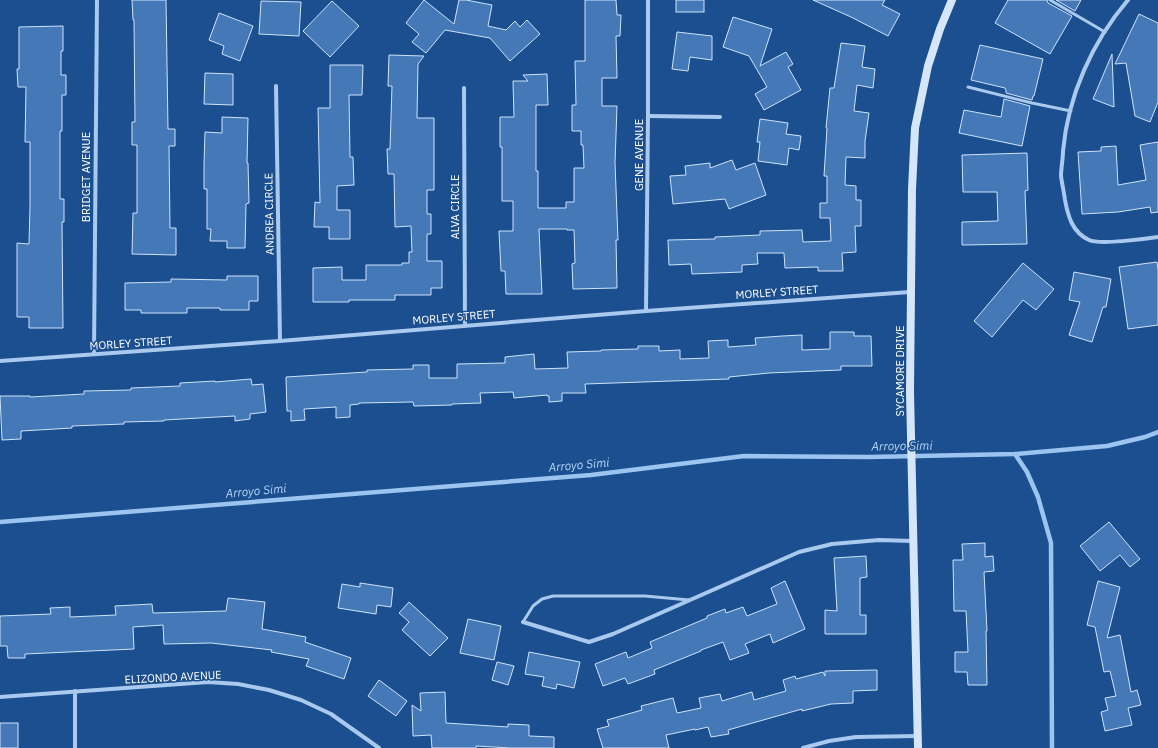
<svg xmlns="http://www.w3.org/2000/svg" width="1158" height="748" font-family="'IBM Plex Sans',sans-serif">
	<rect width="100%" height="100%" fill="#1b4f8f"/>
	<g fill="none" stroke-linecap="round" stroke-linejoin="round">
		<g stroke="#9cc4f0" stroke-width="4.5">
			<path d="M 1015,454 L 1027,472 L 1038,497 L 1051,543 L 1052,748"/>
			<path d="M 0,522 L 591,475 L 744,456 L 869,457 L 1015,454 L 1107,446 L 1145,437 L 1158,432"/>
		</g>
	</g>
	<g fill="#4478b7" stroke="#cfe3fa">
		<path d="M 132,0 L 166,0 L 168,129 L 175,129 L 175,146 L 169,146 L 170,228 L 176,228 L 176,255 L 132,254 L 133,213 L 137,213 L 137,145 L 132,145 L 132,122 L 135,122 L 134,20 L 133,20 Z"/>
		<path d="M 424,0 L 454,24 L 459,0 L 466,0 L 492,5 L 488,26 L 506,30 L 515,21 L 520,27 L 527,20 L 540,34 L 510,61 L 490,38 L 445,30 L 426,53 L 412,42 L 419,34 L 406,23 Z"/>
		<path d="M 585,0 L 616,0 L 617,15 L 621,15 L 620,36 L 616,36 L 617,78 L 602,78 L 602,106 L 617,106 L 615,163 L 618,240 L 616,240 L 617,288 L 573,289 L 572,264 L 575,263 L 574,230 L 567,230 L 567,229 L 539,229 L 542,294 L 506,294 L 505,271 L 501,271 L 499,231 L 513,231 L 513,201 L 502,201 L 502,147 L 500,147 L 500,117 L 514,117 L 513,81 L 528,81 L 523,75 L 547,74 L 548,105 L 536,105 L 536,171 L 538,171 L 538,208 L 566,208 L 566,202 L 574,202 L 574,168 L 584,168 L 583,145 L 581,145 L 581,131 L 572,131 L 572,105 L 576,105 L 575,61 L 585,61 Z"/>
		<rect x="676" y="0" width="28" height="12"/>
		<path d="M 813,0 L 885,0 L 882,5 L 900,14 L 888,36 L 851,17 Z"/>
		<path d="M 1008,0 L 1047,0 L 1048,3 L 1072,16 L 1050,54 L 995,23 Z"/>
		<path d="M 1056,0 L 1081,0 L 1075,11 Z"/>
		<path d="M 261,1 L 301,2 L 299,36 L 259,34 Z"/>
		<path d="M 332,1 L 359,26 L 330,57 L 303,31 Z"/>
		<path d="M 219,13 L 253,26 L 240,61 L 222,54 L 224,46 L 209,40 Z"/>
		<path d="M 1139,14 L 1158,23 L 1158,102 L 1150,122 L 1135,116 L 1126,63 L 1115,64 Z"/>
		<path d="M 733,17 L 772,29 L 760,66 L 786,52 L 793,64 L 788,67 L 801,90 L 764,110 L 755,94 L 767,87 L 749,56 L 723,47 Z"/>
		<path d="M 63,26 L 63,51 L 61,51 L 61,75 L 66,75 L 66,95 L 62,95 L 62,131 L 60,131 L 60,199 L 64,199 L 64,222 L 62,222 L 63,328 L 29,328 L 29,317 L 17,317 L 17,243 L 29,244 L 30,206 L 30,142 L 25,142 L 26,87 L 18,87 L 17,69 L 19,69 L 19,27 Z"/>
		<path d="M 677,32 L 712,36 L 712,60 L 690,57 L 688,71 L 672,69 Z"/>
		<path d="M 841,43 L 865,46 L 862,67 L 875,69 L 873,88 L 857,85 L 854,111 L 869,113 L 865,141 L 865,158 L 846,157 L 845,185 L 856,186 L 856,200 L 861,200 L 861,226 L 855,226 L 856,252 L 842,253 L 843,271 L 818,271 L 818,267 L 785,268 L 784,253 L 757,253 L 758,264 L 742,265 L 742,272 L 692,274 L 691,264 L 669,265 L 668,240 L 715,239 L 715,237 L 760,235 L 760,231 L 802,230 L 803,242 L 831,241 L 830,218 L 820,218 L 820,203 L 827,203 L 827,176 L 824,176 L 827,128 L 826,128 L 830,88 L 834,88 Z"/>
		<path d="M 980,45 L 1043,59 L 1034,96 L 1033,96 L 1032,100 L 1006,93 L 1006,90 L 1005,89 L 1005,88 L 971,80 Z"/>
		<path d="M 1112,54 L 1114,107 L 1093,99 Z"/>
		<path d="M 389,55 L 424,56 L 418,64 L 417,118 L 434,118 L 434,190 L 427,190 L 427,214 L 431,214 L 431,234 L 427,234 L 427,261 L 442,261 L 442,288 L 431,288 L 431,295 L 395,295 L 395,300 L 349,300 L 349,302 L 313,302 L 313,268 L 342,267 L 342,280 L 366,280 L 366,265 L 402,265 L 402,263 L 409,263 L 409,252 L 412,252 L 411,226 L 395,227 L 394,174 L 388,174 L 387,149 L 390,149 L 392,86 L 388,86 Z"/>
		<path d="M 330,65 L 363,65 L 362,95 L 349,95 L 350,157 L 353,157 L 354,185 L 337,186 L 337,210 L 350,210 L 350,239 L 329,239 L 329,227 L 314,227 L 315,202 L 320,203 L 318,108 L 330,108 Z"/>
		<path d="M 205,73 L 233,74 L 233,105 L 204,104 Z"/>
		<path d="M 1004,99 L 1030,106 L 1022,146 L 959,133 L 964,110 L 1001,117 Z"/>
		<path d="M 222,117 L 248,118 L 247,163 L 248,163 L 249,203 L 246,204 L 245,248 L 227,248 L 227,241 L 210,241 L 211,229 L 207,229 L 207,189 L 204,189 L 204,164 L 205,132 L 222,133 Z"/>
		<path d="M 760,119 L 788,123 L 786,134 L 801,136 L 799,150 L 789,148 L 787,165 L 758,161 L 760,142 L 757,142 Z"/>
		<path d="M 1158,142 L 1158,212 L 1151,213 L 1150,207 L 1118,212 L 1082,214 L 1078,152 L 1101,151 L 1101,147 L 1116,146 L 1118,185 L 1146,180 L 1140,145 Z"/>
		<path d="M 1027,153 L 1028,190 L 1025,191 L 1027,244 L 962,245 L 962,222 L 998,221 L 997,192 L 963,192 L 962,155 Z"/>
		<path d="M 732,160 L 736,170 L 755,163 L 766,195 L 729,209 L 725,199 L 673,204 L 670,176 L 686,175 L 685,166 L 710,163 L 710,168 Z"/>
		<path d="M 1157,262 L 1158,270 L 1158,325 L 1128,329 L 1119,267 Z"/>
		<path d="M 1023,263 L 1054,289 L 1036,310 L 1023,300 L 992,337 L 974,321 Z"/>
		<path d="M 1074,272 L 1111,279 L 1106,307 L 1103,307 L 1092,342 L 1069,335 L 1080,302 L 1069,300 Z"/>
		<path d="M 227,276 L 258,276 L 258,301 L 249,301 L 249,310 L 220,310 L 220,308 L 187,308 L 187,313 L 141,313 L 141,310 L 125,310 L 125,283 L 171,282 L 171,279 L 227,280 Z"/>
		<path d="M 830,332 L 854,332 L 854,336 L 871,336 L 872,366 L 841,366 L 841,370 L 769,373 L 729,377 L 729,379 L 585,384 L 586,393 L 562,393 L 562,401 L 549,402 L 549,396 L 547,396 L 547,395 L 514,398 L 513,392 L 480,393 L 481,403 L 452,404 L 452,405 L 414,406 L 413,402 L 359,403 L 359,404 L 350,405 L 350,417 L 336,418 L 336,407 L 304,409 L 305,420 L 291,421 L 291,411 L 287,411 L 286,377 L 367,372 L 367,370 L 413,369 L 413,365 L 429,365 L 429,378 L 457,378 L 457,364 L 505,363 L 505,357 L 534,354 L 535,369 L 568,368 L 567,352 L 601,351 L 601,350 L 638,349 L 638,346 L 659,346 L 659,351 L 680,350 L 680,359 L 709,358 L 708,341 L 728,340 L 728,347 L 756,345 L 755,338 L 782,336 L 802,335 L 802,350 L 830,349 Z"/>
		<path d="M 251,379 L 252,385 L 263,384 L 266,412 L 250,414 L 250,419 L 235,421 L 235,416 L 164,420 L 164,421 L 124,422 L 124,424 L 72,426 L 72,428 L 21,431 L 21,439 L 2,440 L 0,396 L 30,396 L 30,397 L 84,394 L 84,391 L 131,390 L 131,388 L 180,386 L 180,383 L 215,381 L 215,382 Z"/>
		<path d="M 1109,522 L 1140,559 L 1130,567 L 1120,555 L 1100,571 L 1080,546 Z"/>
		<path d="M 985,543 L 985,557 L 993,556 L 994,571 L 984,572 L 987,631 L 986,631 L 987,685 L 968,685 L 967,672 L 955,672 L 955,652 L 968,652 L 966,611 L 954,611 L 953,560 L 963,560 L 962,544 Z"/>
		<path d="M 866,556 L 867,577 L 860,578 L 860,615 L 866,615 L 866,634 L 825,634 L 825,610 L 837,611 L 834,558 Z"/>
		<path d="M 785,581 L 805,629 L 773,643 L 770,634 L 745,644 L 749,653 L 730,660 L 723,642 L 701,650 L 701,651 L 654,670 L 655,674 L 628,684 L 625,678 L 603,686 L 595,664 L 626,652 L 628,658 L 652,648 L 650,642 L 707,618 L 707,616 L 725,609 L 726,613 L 743,607 L 747,616 L 777,604 L 771,588 Z"/>
		<path d="M 1098,581 L 1120,587 L 1107,638 L 1120,635 L 1131,692 L 1137,690 L 1141,705 L 1128,708 L 1132,725 L 1105,731 L 1101,712 L 1108,710 L 1105,698 L 1116,696 L 1110,671 L 1104,672 L 1095,627 L 1087,625 Z"/>
		<path d="M 360,583 L 393,588 L 391,607 L 377,605 L 376,614 L 338,608 L 342,584 L 360,587 Z"/>
		<path d="M 228,598 L 265,602 L 262,629 L 306,637 L 305,642 L 351,658 L 344,679 L 306,666 L 309,659 L 271,652 L 272,650 L 211,643 L 164,644 L 163,625 L 133,627 L 134,649 L 25,654 L 25,658 L 8,658 L 7,646 L 0,646 L 0,616 L 51,614 L 50,608 L 70,607 L 70,617 L 116,615 L 115,606 L 152,604 L 153,613 L 226,611 Z"/>
		<path d="M 409,602 L 448,638 L 430,656 L 402,630 L 409,622 L 399,613 Z"/>
		<path d="M 468,619 L 501,626 L 494,660 L 460,653 Z"/>
		<path d="M 529,652 L 580,662 L 574,688 L 557,684 L 556,689 L 542,686 L 544,677 L 525,674 Z"/>
		<path d="M 497,662 L 514,666 L 508,685 L 492,680 Z"/>
		<path d="M 877,670 L 877,690 L 853,691 L 853,703 L 831,704 L 802,711 L 802,709 L 728,730 L 729,734 L 711,737 L 708,727 L 695,730 L 695,729 L 666,735 L 669,748 L 603,748 L 597,729 L 609,726 L 607,720 L 642,710 L 641,706 L 673,698 L 677,713 L 701,708 L 699,698 L 720,694 L 722,701 L 752,692 L 754,700 L 786,691 L 783,680 L 795,676 L 796,679 L 823,672 L 825,676 L 825,671 Z"/>
		<path d="M 379,680 L 407,701 L 396,716 L 368,696 Z"/>
		<path d="M 445,692 L 446,723 L 508,727 L 508,724 L 529,725 L 529,736 L 554,737 L 554,748 L 511,748 L 476,746 L 476,748 L 432,748 L 431,735 L 413,736 L 412,705 L 421,711 L 420,693 Z"/>
		<rect x="0" y="723" width="18" height="25"/>
	</g>
	<g fill="none" stroke-linecap="round" stroke-linejoin="round">
		<g stroke="#a9c9ee" stroke-width="3">
			<path d="M 1050,0 L 1105,32"/>
			<path d="M 968,87 L 1032,103 L 1071,111"/>
			<path d="M 523,622 L 533,606 L 542,599 L 553,596 L 645,596 L 689,600"/>
		</g>
		<g stroke="#a9c9ee" stroke-width="4">
			<path d="M 1128,0 C 1092,42 1068,96 1063,151 C 1063,159 1061,168 1061,176 C 1062,184 1064,192 1065,200 C 1068,216 1072,232 1089,240 C 1099,245 1145,239 1158,237"/>
			<path d="M 276,86 L 280,341"/>
			<path d="M 464,88 L 465,325"/>
			<path d="M 648,116 L 720,117"/>
			<path d="M 646,311 L 648,116 L 648,0"/>
			<path d="M 94,354 L 97,0"/>
			<path d="M 0,361 L 280,341 L 646,311 L 910,292"/>
			<path d="M 523,622 L 589,642 L 613,634 L 799,552 L 832,544 L 879,540 L 913,541"/>
			<path d="M 75,691 L 75,748"/>
			<path d="M 0,697 L 208,682 L 238,684 L 269,690 L 301,700 L 331,714 L 379,748"/>
			<path d="M 803,748 L 829,741 L 856,737 L 918,736"/>
		</g>
		<path stroke="#d6e6fa" stroke-width="8" d="M 918,748 L 910,392 L 912,189 L 915,128 L 928,66 L 940,29 L 952,0"/>
	</g>
	<g text-anchor="middle" stroke-width="3" stroke-linejoin="round" paint-order="stroke">
		<g font-size="11" fill="#fff" stroke="#1b4f8f">
			<text transform="translate(639 155) rotate(-90)" y="4">GENE AVENUE</text>
			<text transform="translate(86 177) rotate(-90)" y="4">BRIDGET AVENUE</text>
			<text transform="translate(455 207) rotate(-90)" y="4">ALVA CIRCLE</text>
			<text transform="translate(269 214) rotate(-91)" y="4">ANDREA CIRCLE</text>
			<text transform="translate(777 292) rotate(-4)" y="4">MORLEY STREET</text>
			<text transform="translate(454 317) rotate(-5)" y="4">MORLEY STREET</text>
			<text transform="translate(131 343) rotate(-4)" y="4">MORLEY STREET</text>
			<text transform="translate(900 371) rotate(-90)" y="4">SYCAMORE DRIVE</text>
			<text transform="translate(173 677) rotate(-3)" y="4">ELIZONDO AVENUE</text>
		</g>
		<g font-size="12" font-style="italic" fill="#b5d3f5" stroke="#1b4f8f">
			<text transform="translate(902 446) rotate(-1)" y="4">Arroyo Simi</text>
			<text transform="translate(579 465) rotate(-5)" y="4">Arroyo Simi</text>
			<text transform="translate(256 491) rotate(-5)" y="4">Arroyo Simi</text>
		</g>
	</g>
</svg>
